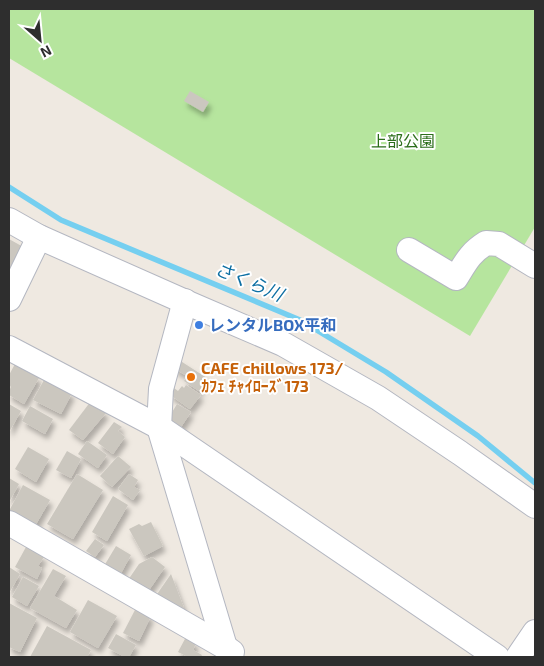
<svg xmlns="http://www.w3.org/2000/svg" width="544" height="666" font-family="'Exo 2','Noto Sans JP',sans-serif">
	<defs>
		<filter id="shadow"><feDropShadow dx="3" dy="5.5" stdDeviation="2.5" flood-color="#0004"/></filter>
	</defs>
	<rect width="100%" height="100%" fill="#efe9e1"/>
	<path fill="#b6e59e" d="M 9,9 L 535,9 L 535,227 L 470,336 L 9,58 Z"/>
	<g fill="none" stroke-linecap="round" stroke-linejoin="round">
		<path stroke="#75cff0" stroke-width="5.5" d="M 9,187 L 61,220 L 300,320 L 386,372 L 478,436 L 535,483"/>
	</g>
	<g fill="#cbc7bf" filter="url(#shadow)">
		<path d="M 190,91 L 209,102 L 203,112 L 184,101 Z"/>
		<path d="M 9,239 L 25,248 L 9,276 Z"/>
		<path d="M 179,360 L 207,378 L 199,391 L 184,381 L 187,376 L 173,368 Z"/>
		<path d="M 15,364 L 39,378 L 24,404 L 9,395 L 9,391 L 11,387 L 9,384 L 9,375 Z"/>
		<path d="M 44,380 L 72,393 L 61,414 L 33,400 Z"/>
		<path d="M 186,385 L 201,395 L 190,409 L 169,394 L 174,388 L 178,391 L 182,386 L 184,388 Z"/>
		<path d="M 91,401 L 106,413 L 83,440 L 69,430 Z"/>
		<path d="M 9,404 L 21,411 L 9,432 Z"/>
		<path d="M 177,404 L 191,412 L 181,427 L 168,419 Z"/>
		<path d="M 30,406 L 53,419 L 45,434 L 22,421 Z"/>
		<path d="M 114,422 L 122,427 L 118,431 L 125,437 L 113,454 L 98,443 Z"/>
		<path d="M 87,441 L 107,455 L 98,468 L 78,454 Z"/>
		<path d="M 28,447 L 49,459 L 36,482 L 15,469 Z"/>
		<path d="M 67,451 L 81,459 L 71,478 L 56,470 Z"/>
		<path d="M 118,456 L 131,467 L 112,487 L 100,476 Z"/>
		<path d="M 77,474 L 103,490 L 73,539 L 47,524 Z"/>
		<path d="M 129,474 L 138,480 L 134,487 L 140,490 L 133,500 L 118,489 Z"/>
		<path d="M 9,478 L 19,484 L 9,502 Z"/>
		<path d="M 23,485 L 50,500 L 35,526 L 9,511 Z"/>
		<path d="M 113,496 L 128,505 L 107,541 L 92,532 Z"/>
		<path d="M 151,522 L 163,546 L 144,556 L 129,529 L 139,524 L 142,526 Z"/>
		<path d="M 95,539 L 104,545 L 95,557 L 86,551 Z"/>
		<path d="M 116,546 L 131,555 L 120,575 L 104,566 Z"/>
		<path d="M 26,547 L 44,557 L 38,566 L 42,568 L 37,579 L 15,567 Z"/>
		<path d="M 152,557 L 165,567 L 147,593 L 128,580 L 139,564 Z"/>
		<path d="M 9,567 L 20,574 L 9,593 Z"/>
		<path d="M 53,569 L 66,576 L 54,596 L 77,610 L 66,628 L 30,608 Z"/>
		<path d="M 171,574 L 184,608 L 180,613 L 155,597 Z"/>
		<path d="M 23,577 L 39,586 L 27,606 L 12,597 Z"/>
		<path d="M 88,600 L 117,616 L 98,648 L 70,632 Z"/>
		<path d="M 9,603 L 37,618 L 20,652 L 9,647 Z"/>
		<path d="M 136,608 L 151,616 L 139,641 L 123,633 Z"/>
		<path d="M 47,626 L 91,650 L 87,657 L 30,657 Z"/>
		<path d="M 116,634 L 136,645 L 129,657 L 125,657 L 108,648 Z"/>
		<path d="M 186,637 L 196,643 L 193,650 L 202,655 L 201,657 L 188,657 L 178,652 Z"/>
	</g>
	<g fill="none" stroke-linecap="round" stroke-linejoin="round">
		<defs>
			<g id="minor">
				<path d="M 9,220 L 39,237 L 190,304 L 283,344 L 378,398 L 460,453 L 535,506"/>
				<path d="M 409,250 L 456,278 C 466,262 470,253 486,243 L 499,244 L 535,266"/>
				<path d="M 9,299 L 39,237"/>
				<path d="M 185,301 L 161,389 L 159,427 L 225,647"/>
				<path d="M 9,348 L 159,427 L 497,657"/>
				<path d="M 9,523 L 225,647 L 232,652"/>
				<path d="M 518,657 L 535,632"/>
			</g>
		</defs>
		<use href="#minor" stroke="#b4b7c1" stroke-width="26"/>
		<use href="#minor" stroke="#fff" stroke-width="24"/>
	</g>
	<circle fill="#3f7fe0" stroke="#fff" stroke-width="2" cx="199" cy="325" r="5"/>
	<circle fill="#e8710a" stroke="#fff" stroke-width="2" cx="191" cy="377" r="5"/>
	<g text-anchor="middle" stroke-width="4" stroke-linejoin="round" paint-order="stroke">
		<g font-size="16" fill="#2c6e1b" stroke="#fff">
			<text x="403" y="147">上部公園</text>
		</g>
		<g font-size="16" font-weight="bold" fill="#366cbe" stroke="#fff" text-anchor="start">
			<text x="209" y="331">レンタルBOX平和</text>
		</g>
		<g font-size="16" font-weight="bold" fill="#c56008" stroke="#fff" text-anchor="start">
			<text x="201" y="374">CAFE chillows 173/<tspan x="201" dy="18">ｶﾌｪ ﾁｬｲﾛｰｽﾞ173</tspan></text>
		</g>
		<g font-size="18" font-style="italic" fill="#0d6fa3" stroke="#fff">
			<text transform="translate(249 282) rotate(23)" y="6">さくら川</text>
		</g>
	</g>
	<rect width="544" height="666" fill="none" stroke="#2e2e2e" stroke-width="20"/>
	<g transform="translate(40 40) rotate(153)" stroke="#ffffff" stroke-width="4" paint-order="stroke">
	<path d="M0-4L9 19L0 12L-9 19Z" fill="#2e2e2e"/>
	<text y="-8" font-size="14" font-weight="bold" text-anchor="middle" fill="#2e2e2e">N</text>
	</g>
</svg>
